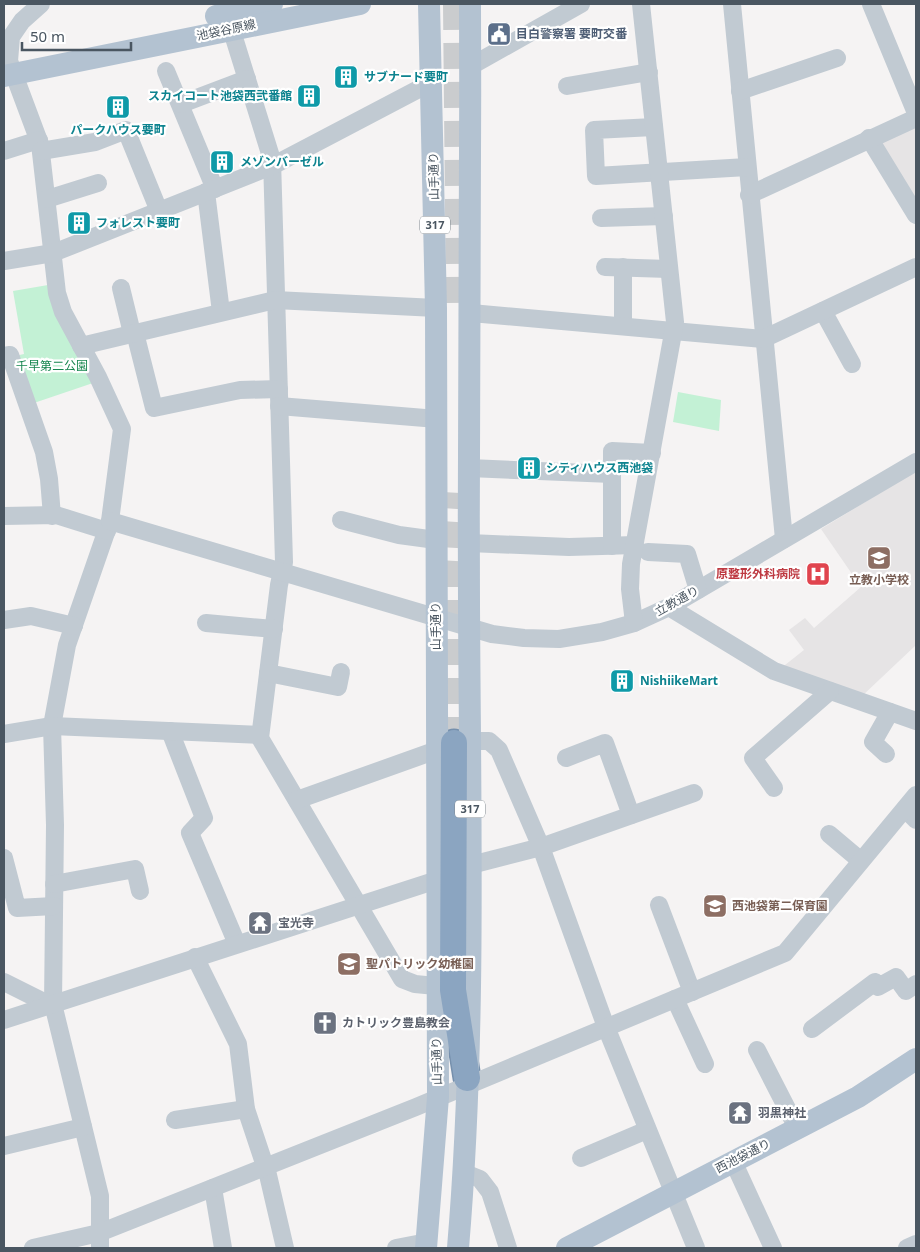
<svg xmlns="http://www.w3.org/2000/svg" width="920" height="1252" font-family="'Noto Sans','Noto Sans JP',sans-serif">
	<rect width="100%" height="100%" fill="#f5f3f3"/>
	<g fill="#e6e4e5">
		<path d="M 916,124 L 916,207 L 877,140 Z"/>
		<path d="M 916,471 L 916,645 L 862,696 L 780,669 L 804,650 L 789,630 L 805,618 L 814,628 L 861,587 L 821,529 Z"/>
	</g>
	<g fill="#c3f1d5">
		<path d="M 48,285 L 93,383 L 31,404 L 15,356 L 24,354 L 13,291 Z"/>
		<path d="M 678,392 L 721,400 L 719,431 L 673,422 Z"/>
	</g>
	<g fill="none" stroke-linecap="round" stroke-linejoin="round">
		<g stroke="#caccce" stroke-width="26" stroke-dasharray="26 13" stroke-linecap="butt">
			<path d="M 456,4 L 459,313"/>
			<path d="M 454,743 L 455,572 L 460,493"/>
		</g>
		<defs>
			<path id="highway" d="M 454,743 L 453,990 L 467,1078"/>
		</defs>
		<use href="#highway" stroke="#7690ad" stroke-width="29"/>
		<g stroke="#c1cad2" stroke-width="18">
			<path d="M 41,4 L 22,21 L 11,37 L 9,61 L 40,144 L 57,293 L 63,312 L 98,377 L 122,429 L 110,521 L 67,645 L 52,726 L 55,825 L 53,1004 L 100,1196 L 100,1248"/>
			<path d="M 732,4 L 784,539"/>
			<path d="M 871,4 L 916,113"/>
			<path d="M 231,28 L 272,160 L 284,562 L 279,585 L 260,738 L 402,979 L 415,984 L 436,986"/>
			<path d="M 471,66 L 581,4"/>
			<path d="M 166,71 L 215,189"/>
			<path d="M 567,86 L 649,72"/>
			<path d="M 740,91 L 837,58"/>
			<path d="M 181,104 L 247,79"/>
			<path d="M 654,127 L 594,130 L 596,176 L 747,167"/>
			<path d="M 869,138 L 916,215"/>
			<path d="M 4,151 L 39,140"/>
			<path d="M 41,151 L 95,142 L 126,130 L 159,211"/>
			<path d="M 206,192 L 221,312"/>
			<path d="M 749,195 L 916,118"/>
			<path d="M 47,199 L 98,183"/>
			<path d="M 601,218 L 664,216"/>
			<path d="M 4,261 L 53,253 L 272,166 L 432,82"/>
			<path d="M 605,267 L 669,269"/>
			<path d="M 623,267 L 623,326"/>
			<path d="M 121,288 L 132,333"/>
			<path d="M 823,311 L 852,364"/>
			<path d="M 471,313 L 763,339 L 916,267"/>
			<path d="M 135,333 L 154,408 L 240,390 L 279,389"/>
			<path d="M 81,346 L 275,300 L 436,308"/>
			<path d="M 4,356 L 10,355 L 44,452 L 49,479 L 52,516"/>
			<path d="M 279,406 L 437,419"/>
			<path d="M 469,468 L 612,474"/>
			<path d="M 4,516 L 56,515 L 107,531"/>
			<path d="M 341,520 L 399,535 L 436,540"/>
			<path d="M 110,521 L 492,634 L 524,638 L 559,639 L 602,632 L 634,623 L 669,607 L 916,462"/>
			<path d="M 469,543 L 569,547 L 635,545"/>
			<path d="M 612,546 L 612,451 L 652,453"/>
			<path d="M 648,552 L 687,554 L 698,590"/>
			<path d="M 669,607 L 774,671 L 916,721"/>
			<path d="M 4,620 L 31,616 L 74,626"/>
			<path d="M 206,623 L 274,629"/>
			<path d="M 634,623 L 630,589 L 631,564 L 675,322 L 641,4"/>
			<path d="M 268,673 L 338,687 L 341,672"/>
			<path d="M 170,731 L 204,818 L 190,833 L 237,944"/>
			<path d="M 4,734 L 52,726 L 260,735"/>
			<path d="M 470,741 L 489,741 L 499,750 L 541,847 L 606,1027 L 696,1248"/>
			<path d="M 886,754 L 873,742 L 890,712"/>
			<path d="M 566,758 L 605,743 L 631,815"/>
			<path d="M 774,788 L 753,758 L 830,691"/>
			<path d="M 297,800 L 437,750"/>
			<path d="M 905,809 L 916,820"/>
			<path d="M 829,834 L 861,861"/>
			<path d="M 4,858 L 17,908 L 54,906"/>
			<path d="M 471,865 L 541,847 L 694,793"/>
			<path d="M 54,884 L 135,869 L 140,891"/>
			<path d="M 659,905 L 692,992"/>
			<path d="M 195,957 L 238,1044 L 246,1109 L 268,1175 L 285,1248"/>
			<path d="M 4,982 L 42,1001 L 53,1004"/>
			<path d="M 675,999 L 705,1064"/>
			<path d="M 4,1020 L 437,880"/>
			<path d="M 812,1029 L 875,982 L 878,987 L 896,977 L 906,991 L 916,984"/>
			<path d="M 757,1050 L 797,1128"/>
			<path d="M 175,1120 L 246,1109"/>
			<path d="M 4,1146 L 83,1127"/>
			<path d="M 581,1158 L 647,1130"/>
			<path d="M 733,1161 L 773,1248"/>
			<path d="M 465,1173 L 480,1179 L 490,1192 L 508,1248"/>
			<path d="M 213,1188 L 223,1248"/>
			<path d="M 33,1248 L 99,1233 L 416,1107 L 785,953 L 916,795"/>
			<path d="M 396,1248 L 427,1242"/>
			<path d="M 907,1248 L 916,1244"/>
		</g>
		<g stroke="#b3c2d1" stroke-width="22">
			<path d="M 216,16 L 272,4"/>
			<path d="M 4,76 L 360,4"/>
			<path d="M 426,1248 L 438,1097 L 436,308 L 429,4"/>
			<path d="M 458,1248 C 476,1034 470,819 469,604 C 468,404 471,204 470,4"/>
			<path d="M 567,1248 L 858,1097 L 916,1059"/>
		</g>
		<use href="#highway" stroke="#8ba5c1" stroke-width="26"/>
	</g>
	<defs>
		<symbol id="civic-square" viewBox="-11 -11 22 22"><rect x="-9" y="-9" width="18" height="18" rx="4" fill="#5c6f8a" stroke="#fff"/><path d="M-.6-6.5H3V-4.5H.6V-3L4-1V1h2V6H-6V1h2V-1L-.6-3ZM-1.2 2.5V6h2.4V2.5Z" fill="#fff"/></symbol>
		<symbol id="building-square" viewBox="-11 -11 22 22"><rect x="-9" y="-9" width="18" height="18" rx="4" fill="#0f9aa8" stroke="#fff"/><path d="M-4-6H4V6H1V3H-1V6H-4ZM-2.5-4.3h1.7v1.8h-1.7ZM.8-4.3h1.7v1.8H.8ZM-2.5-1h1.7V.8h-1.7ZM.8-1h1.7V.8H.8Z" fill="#fff"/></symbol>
		<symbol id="school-square" viewBox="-11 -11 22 22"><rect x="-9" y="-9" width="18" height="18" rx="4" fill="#8d6e63" stroke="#fff"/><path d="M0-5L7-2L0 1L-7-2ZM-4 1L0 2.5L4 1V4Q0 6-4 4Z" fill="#fff"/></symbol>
		<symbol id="hospital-square" viewBox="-11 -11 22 22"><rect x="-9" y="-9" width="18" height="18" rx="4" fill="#e0444e" stroke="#fff"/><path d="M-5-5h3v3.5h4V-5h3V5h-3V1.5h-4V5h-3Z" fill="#fff"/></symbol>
		<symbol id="temple-square" viewBox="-11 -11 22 22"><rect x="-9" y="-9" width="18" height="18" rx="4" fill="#6b7280" stroke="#fff"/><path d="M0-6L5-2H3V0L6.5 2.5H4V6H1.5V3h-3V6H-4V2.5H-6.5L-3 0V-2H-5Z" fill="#fff"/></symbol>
		<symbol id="church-square" viewBox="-11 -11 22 22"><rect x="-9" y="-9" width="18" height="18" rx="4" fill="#6b7280" stroke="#fff"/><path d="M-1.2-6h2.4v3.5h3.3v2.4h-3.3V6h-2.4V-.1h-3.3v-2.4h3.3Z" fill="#fff"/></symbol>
	</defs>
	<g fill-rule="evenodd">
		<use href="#civic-square" x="485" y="20" width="28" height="28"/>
		<use href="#building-square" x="332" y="63" width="28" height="28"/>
		<use href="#building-square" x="295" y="82" width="28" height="28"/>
		<use href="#building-square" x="104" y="93" width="28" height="28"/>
		<use href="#building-square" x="208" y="148" width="28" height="28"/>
		<use href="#building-square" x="65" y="209" width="28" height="28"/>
		<use href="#building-square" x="515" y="454" width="28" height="28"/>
		<use href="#school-square" x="865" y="544" width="28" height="28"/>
		<use href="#hospital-square" x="804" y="560" width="28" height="28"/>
		<use href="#building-square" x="608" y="667" width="28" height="28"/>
		<use href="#school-square" x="701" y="892" width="28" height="28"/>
		<use href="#temple-square" x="246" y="909" width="28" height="28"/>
		<use href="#school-square" x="335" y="950" width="28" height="28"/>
		<use href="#church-square" x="311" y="1009" width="28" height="28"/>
		<use href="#temple-square" x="726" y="1099" width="28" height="28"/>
	</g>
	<g text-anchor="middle" stroke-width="4.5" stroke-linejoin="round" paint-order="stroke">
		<g fill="#fff" stroke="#808990" stroke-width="1">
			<rect x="420" y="216.5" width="30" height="17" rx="4"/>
			<rect x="455" y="800.5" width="30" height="17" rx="4"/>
		</g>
		<g font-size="11" font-weight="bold" fill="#4a5661">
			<text x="435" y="229">317</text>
			<text x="470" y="813">317</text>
		</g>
		<g font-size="12" fill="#4a5661" stroke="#fff">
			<text transform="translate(226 30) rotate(-12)" y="4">池袋谷原線</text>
			<text transform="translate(434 176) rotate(-91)" y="4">山手通り</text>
			<text transform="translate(677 601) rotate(-29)" y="4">立教通り</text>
			<text transform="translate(436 626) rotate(-90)" y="4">山手通り</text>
			<text transform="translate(437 1061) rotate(-91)" y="4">山手通り</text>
			<text transform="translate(743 1156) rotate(-27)" y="4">西池袋通り</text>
		</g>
		<g font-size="12" font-weight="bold" fill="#4e5e75" stroke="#fff" text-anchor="start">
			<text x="516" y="38">目白警察署 要町交番</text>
		</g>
		<g font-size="12" font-weight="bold" fill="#0d838f" stroke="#fff" text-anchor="start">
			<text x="364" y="81">サブナード要町</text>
			<text x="292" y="100" text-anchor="end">スカイコート池袋西弐番館</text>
			<text x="118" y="134" text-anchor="middle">パークハウス要町</text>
			<text x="240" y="166">メゾンバーゼル</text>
			<text x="96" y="227">フォレスト要町</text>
			<text x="546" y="472">シティハウス西池袋</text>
			<text x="640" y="685">NishiikeMart</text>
		</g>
		<g font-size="12" fill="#17864f" stroke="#fff">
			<text x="52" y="370">千早第二公園</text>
		</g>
		<g font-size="12" font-weight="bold" fill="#be3a42" stroke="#fff" text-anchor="end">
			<text x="800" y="578">原整形外科病院</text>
		</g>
		<g font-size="12" font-weight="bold" fill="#785e54" stroke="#fff" text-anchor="start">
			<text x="879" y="584" text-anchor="middle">立教小学校</text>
			<text x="732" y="910">西池袋第二保育園</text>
			<text x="366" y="968">聖パトリック幼稚園</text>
		</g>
		<g font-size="12" font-weight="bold" fill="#5b616d" stroke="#fff" text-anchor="start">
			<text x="278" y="927">宝光寺</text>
			<text x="342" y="1027">カトリック豊島教会</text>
			<text x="758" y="1117">羽黒神社</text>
		</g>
	</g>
	<rect width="920" height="1252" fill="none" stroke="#4a5661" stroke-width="10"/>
	<path d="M22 42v8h109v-8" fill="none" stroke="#4a5661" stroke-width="2.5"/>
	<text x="30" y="42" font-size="15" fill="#4a5661" stroke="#ffffff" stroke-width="4" paint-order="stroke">50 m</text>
</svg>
